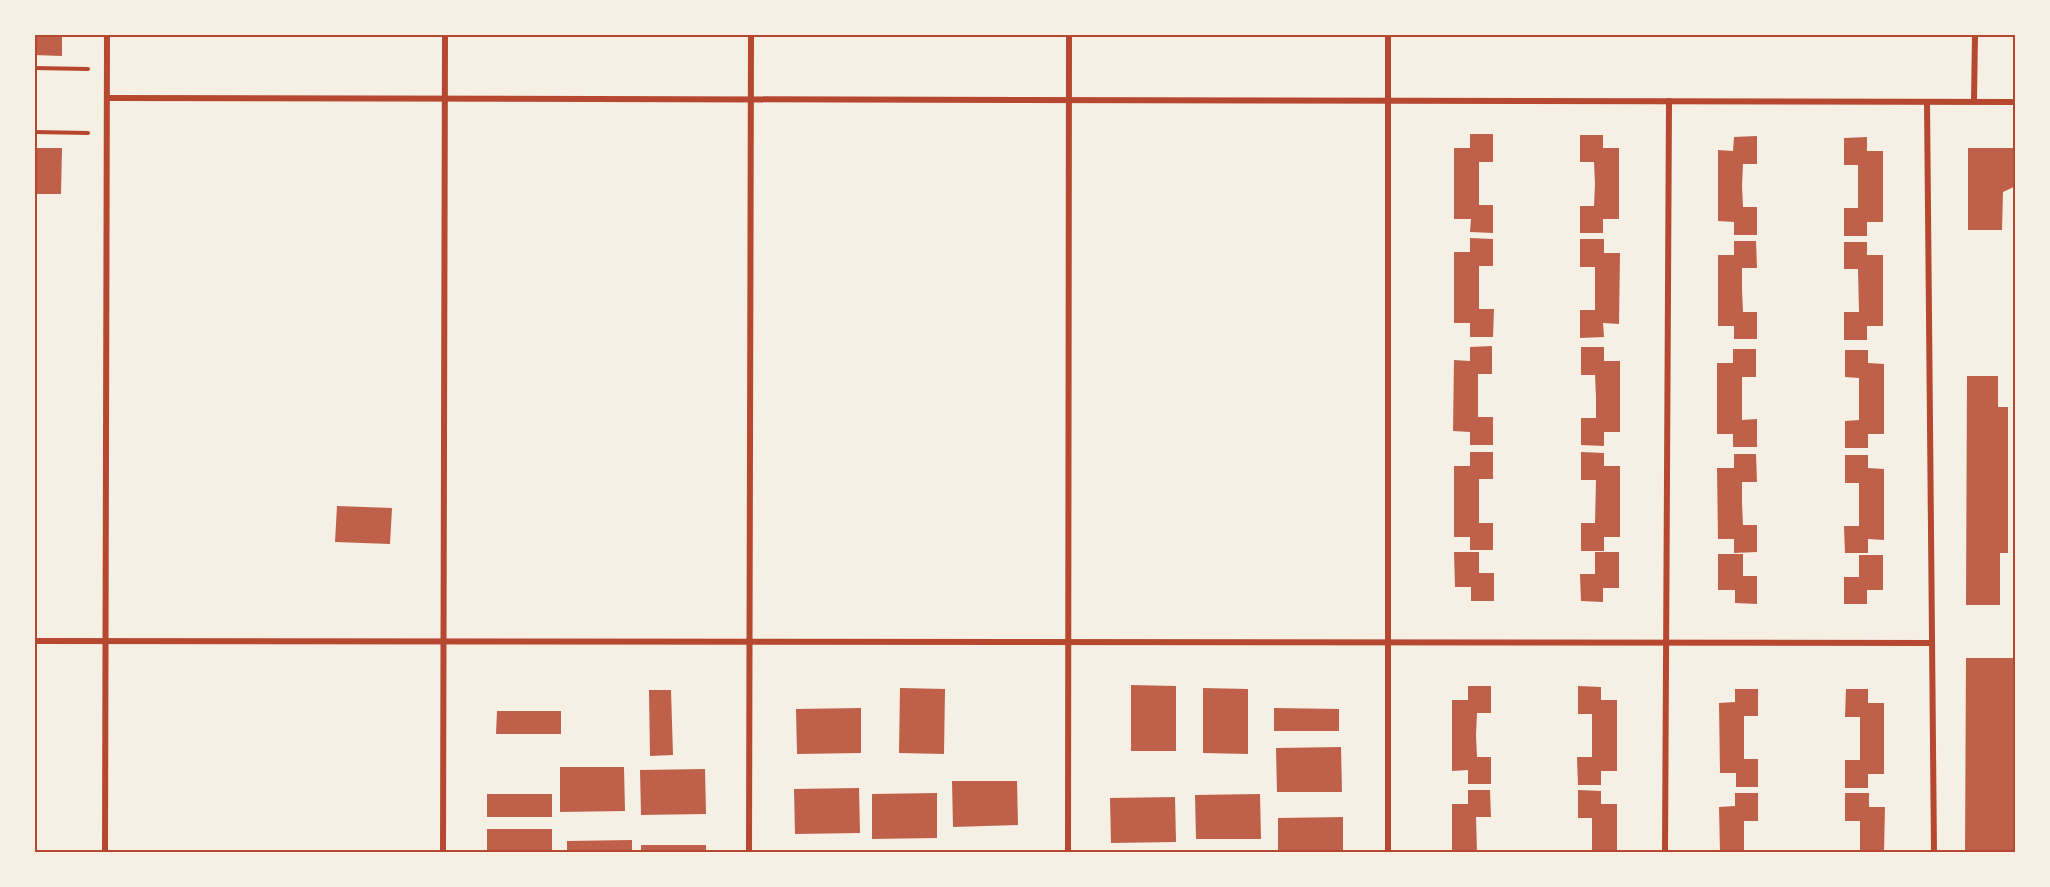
<svg xmlns="http://www.w3.org/2000/svg" width="2050" height="887" font-family="Roboto,sans-serif">
	<rect width="100%" height="100%" fill="#f6efe4"/>
	<g fill="#bf614a">
		<path d="M 34,34 L 62,34 L 62,56 L 34,55 Z"/>
		<path d="M 1470,134 L 1493,134 L 1493,162 L 1479,162 L 1479,205 L 1493,205 L 1493,233 L 1470,232 L 1471,219 L 1454,219 L 1454,148 L 1470,148 Z"/>
		<path d="M 1580,135 L 1603,135 L 1603,148 L 1619,148 L 1619,219 L 1603,219 L 1603,233 L 1580,233 L 1580,206 L 1594,206 L 1595,184 L 1594,162 L 1580,162 Z"/>
		<path d="M 1757,136 L 1757,164 L 1743,164 L 1742,186 L 1743,207 L 1757,207 L 1757,235 L 1734,235 L 1734,222 L 1718,221 L 1718,150 L 1733,151 L 1734,137 Z"/>
		<path d="M 1867,137 L 1867,151 L 1883,151 L 1883,222 L 1867,222 L 1867,236 L 1844,236 L 1844,208 L 1858,208 L 1858,165 L 1844,165 L 1844,138 Z"/>
		<path d="M 34,148 L 62,148 L 61,194 L 34,194 Z"/>
		<path d="M 1968,148 L 2016,148 L 2016,186 L 2003,192 L 2002,230 L 1968,230 Z"/>
		<path d="M 1470,238 L 1493,239 L 1493,266 L 1479,266 L 1479,309 L 1494,309 L 1493,337 L 1470,337 L 1470,323 L 1454,323 L 1454,252 L 1470,252 Z"/>
		<path d="M 1580,239 L 1604,239 L 1604,253 L 1620,253 L 1619,324 L 1603,323 L 1604,337 L 1580,338 L 1580,310 L 1595,310 L 1595,267 L 1580,267 Z"/>
		<path d="M 1734,241 L 1756,241 L 1757,268 L 1742,268 L 1742,290 L 1743,312 L 1757,312 L 1757,339 L 1734,339 L 1734,326 L 1718,326 L 1718,255 L 1734,255 Z"/>
		<path d="M 1844,242 L 1867,242 L 1867,255 L 1883,255 L 1883,326 L 1867,326 L 1867,340 L 1844,340 L 1844,312 L 1859,312 L 1858,269 L 1844,269 Z"/>
		<path d="M 1492,346 L 1492,374 L 1478,374 L 1478,417 L 1493,417 L 1493,445 L 1470,445 L 1470,432 L 1453,431 L 1454,360 L 1470,361 L 1470,347 Z"/>
		<path d="M 1581,347 L 1604,347 L 1604,361 L 1620,361 L 1620,432 L 1604,432 L 1604,446 L 1581,445 L 1581,418 L 1596,418 L 1596,397 L 1595,375 L 1581,375 Z"/>
		<path d="M 1733,349 L 1756,349 L 1756,377 L 1742,377 L 1742,420 L 1757,419 L 1757,447 L 1733,447 L 1733,434 L 1717,434 L 1717,363 L 1733,363 Z"/>
		<path d="M 1845,350 L 1868,350 L 1868,363 L 1884,364 L 1884,434 L 1868,434 L 1868,448 L 1845,448 L 1845,421 L 1859,420 L 1859,378 L 1845,377 Z"/>
		<path d="M 1967,376 L 1998,376 L 1998,407 L 2008,407 L 2008,553 L 2000,553 L 2000,605 L 1966,605 Z"/>
		<path d="M 1470,452 L 1493,452 L 1493,479 L 1479,479 L 1479,523 L 1493,523 L 1493,550 L 1470,550 L 1470,537 L 1454,537 L 1454,466 L 1470,466 Z"/>
		<path d="M 1581,452 L 1604,453 L 1604,466 L 1620,466 L 1620,537 L 1604,537 L 1604,551 L 1581,551 L 1581,523 L 1595,523 L 1596,480 L 1581,480 Z"/>
		<path d="M 1734,454 L 1756,454 L 1757,482 L 1742,482 L 1742,503 L 1743,525 L 1757,525 L 1757,552 L 1734,553 L 1734,539 L 1718,539 L 1717,468 L 1734,468 Z"/>
		<path d="M 1845,455 L 1868,455 L 1868,468 L 1884,469 L 1884,540 L 1868,539 L 1868,553 L 1845,553 L 1844,526 L 1859,526 L 1859,483 L 1845,483 Z"/>
		<path d="M 337,506 L 392,508 L 390,544 L 335,542 Z"/>
		<path d="M 1454,552 L 1479,552 L 1479,573 L 1494,573 L 1494,601 L 1471,601 L 1471,587 L 1455,587 Z"/>
		<path d="M 1595,552 L 1619,552 L 1619,588 L 1603,588 L 1603,602 L 1581,601 L 1580,574 L 1595,574 Z"/>
		<path d="M 1718,554 L 1743,554 L 1743,576 L 1757,576 L 1757,604 L 1735,603 L 1735,590 L 1718,590 Z"/>
		<path d="M 1859,555 L 1883,555 L 1883,590 L 1867,590 L 1867,604 L 1844,604 L 1844,577 L 1859,577 Z"/>
		<path d="M 1966,658 L 2016,658 L 2016,852 L 1965,852 Z"/>
		<path d="M 1131,685 L 1176,686 L 1176,751 L 1131,751 Z"/>
		<path d="M 1468,686 L 1491,686 L 1491,713 L 1477,713 L 1476,735 L 1477,757 L 1491,757 L 1491,784 L 1468,784 L 1468,770 L 1452,771 L 1452,700 L 1468,700 Z"/>
		<path d="M 1578,686 L 1601,687 L 1601,700 L 1617,700 L 1617,771 L 1601,771 L 1601,785 L 1578,785 L 1577,757 L 1592,757 L 1592,714 L 1578,714 Z"/>
		<path d="M 900,688 L 945,689 L 944,754 L 899,753 Z"/>
		<path d="M 1203,688 L 1248,689 L 1248,754 L 1203,753 Z"/>
		<path d="M 1735,689 L 1758,689 L 1758,716 L 1744,716 L 1744,759 L 1758,759 L 1758,787 L 1736,787 L 1736,773 L 1720,773 L 1719,703 L 1735,702 Z"/>
		<path d="M 1846,689 L 1868,689 L 1868,703 L 1884,703 L 1884,774 L 1868,774 L 1868,788 L 1845,788 L 1845,760 L 1860,760 L 1860,717 L 1845,717 Z"/>
		<path d="M 649,690 L 671,690 L 673,755 L 650,756 Z"/>
		<path d="M 861,708 L 861,753 L 797,754 L 796,709 Z"/>
		<path d="M 1274,708 L 1339,709 L 1339,731 L 1274,731 Z"/>
		<path d="M 497,711 L 561,711 L 561,734 L 496,734 Z"/>
		<path d="M 1341,747 L 1342,792 L 1277,792 L 1276,748 Z"/>
		<path d="M 560,767 L 624,767 L 625,811 L 560,812 Z"/>
		<path d="M 705,769 L 706,814 L 641,815 L 640,770 Z"/>
		<path d="M 952,781 L 1017,781 L 1018,825 L 953,827 Z"/>
		<path d="M 859,788 L 860,833 L 795,834 L 794,789 Z"/>
		<path d="M 1468,790 L 1490,790 L 1491,817 L 1476,817 L 1477,852 L 1452,852 L 1452,804 L 1468,804 Z"/>
		<path d="M 1578,790 L 1601,791 L 1601,804 L 1617,804 L 1617,852 L 1592,852 L 1592,818 L 1578,818 Z"/>
		<path d="M 937,793 L 937,838 L 872,839 L 872,794 Z"/>
		<path d="M 1735,793 L 1758,793 L 1758,821 L 1744,821 L 1744,852 L 1720,852 L 1719,807 L 1735,806 Z"/>
		<path d="M 1845,793 L 1869,793 L 1869,807 L 1885,807 L 1884,852 L 1860,852 L 1860,821 L 1845,821 Z"/>
		<rect x="487" y="794" width="65" height="23"/>
		<path d="M 1260,794 L 1261,839 L 1196,839 L 1195,795 Z"/>
		<path d="M 1175,797 L 1176,842 L 1111,843 L 1110,798 Z"/>
		<path d="M 1343,817 L 1343,852 L 1278,852 L 1278,818 Z"/>
		<rect x="487" y="829" width="65" height="23"/>
		<path d="M 632,840 L 632,852 L 567,852 L 567,841 Z"/>
		<rect x="641" y="845" width="65" height="7"/>
	</g>
	<g fill="none" stroke-linecap="round" stroke-linejoin="round">
		<g stroke="#b5482f" stroke-width="4">
			<path d="M 34,68 L 88,69"/>
			<path d="M 34,132 L 88,133"/>
		</g>
		<g stroke="#b5482f" stroke-width="6">
			<path d="M 1388,34 L 1388,852"/>
			<path d="M 107,98 L 2016,102"/>
			<path d="M 1974,101 L 1975,34"/>
			<path d="M 1927,102 L 1934,852"/>
			<path d="M 34,641 L 1932,643"/>
			<path d="M 105,852 L 107,34"/>
			<path d="M 443,852 L 445,34"/>
			<path d="M 749,852 L 751,34"/>
			<path d="M 1068,852 L 1069,34"/>
			<path d="M 1665,852 L 1669,101"/>
		</g>
	</g>
	<rect width="2050" height="887" fill="none" stroke="#f6efe4" stroke-width="72"/>
	<rect x="36" y="36" width="1978" height="815" fill="none" stroke="#b5482f" stroke-width="2"/>
</svg>
